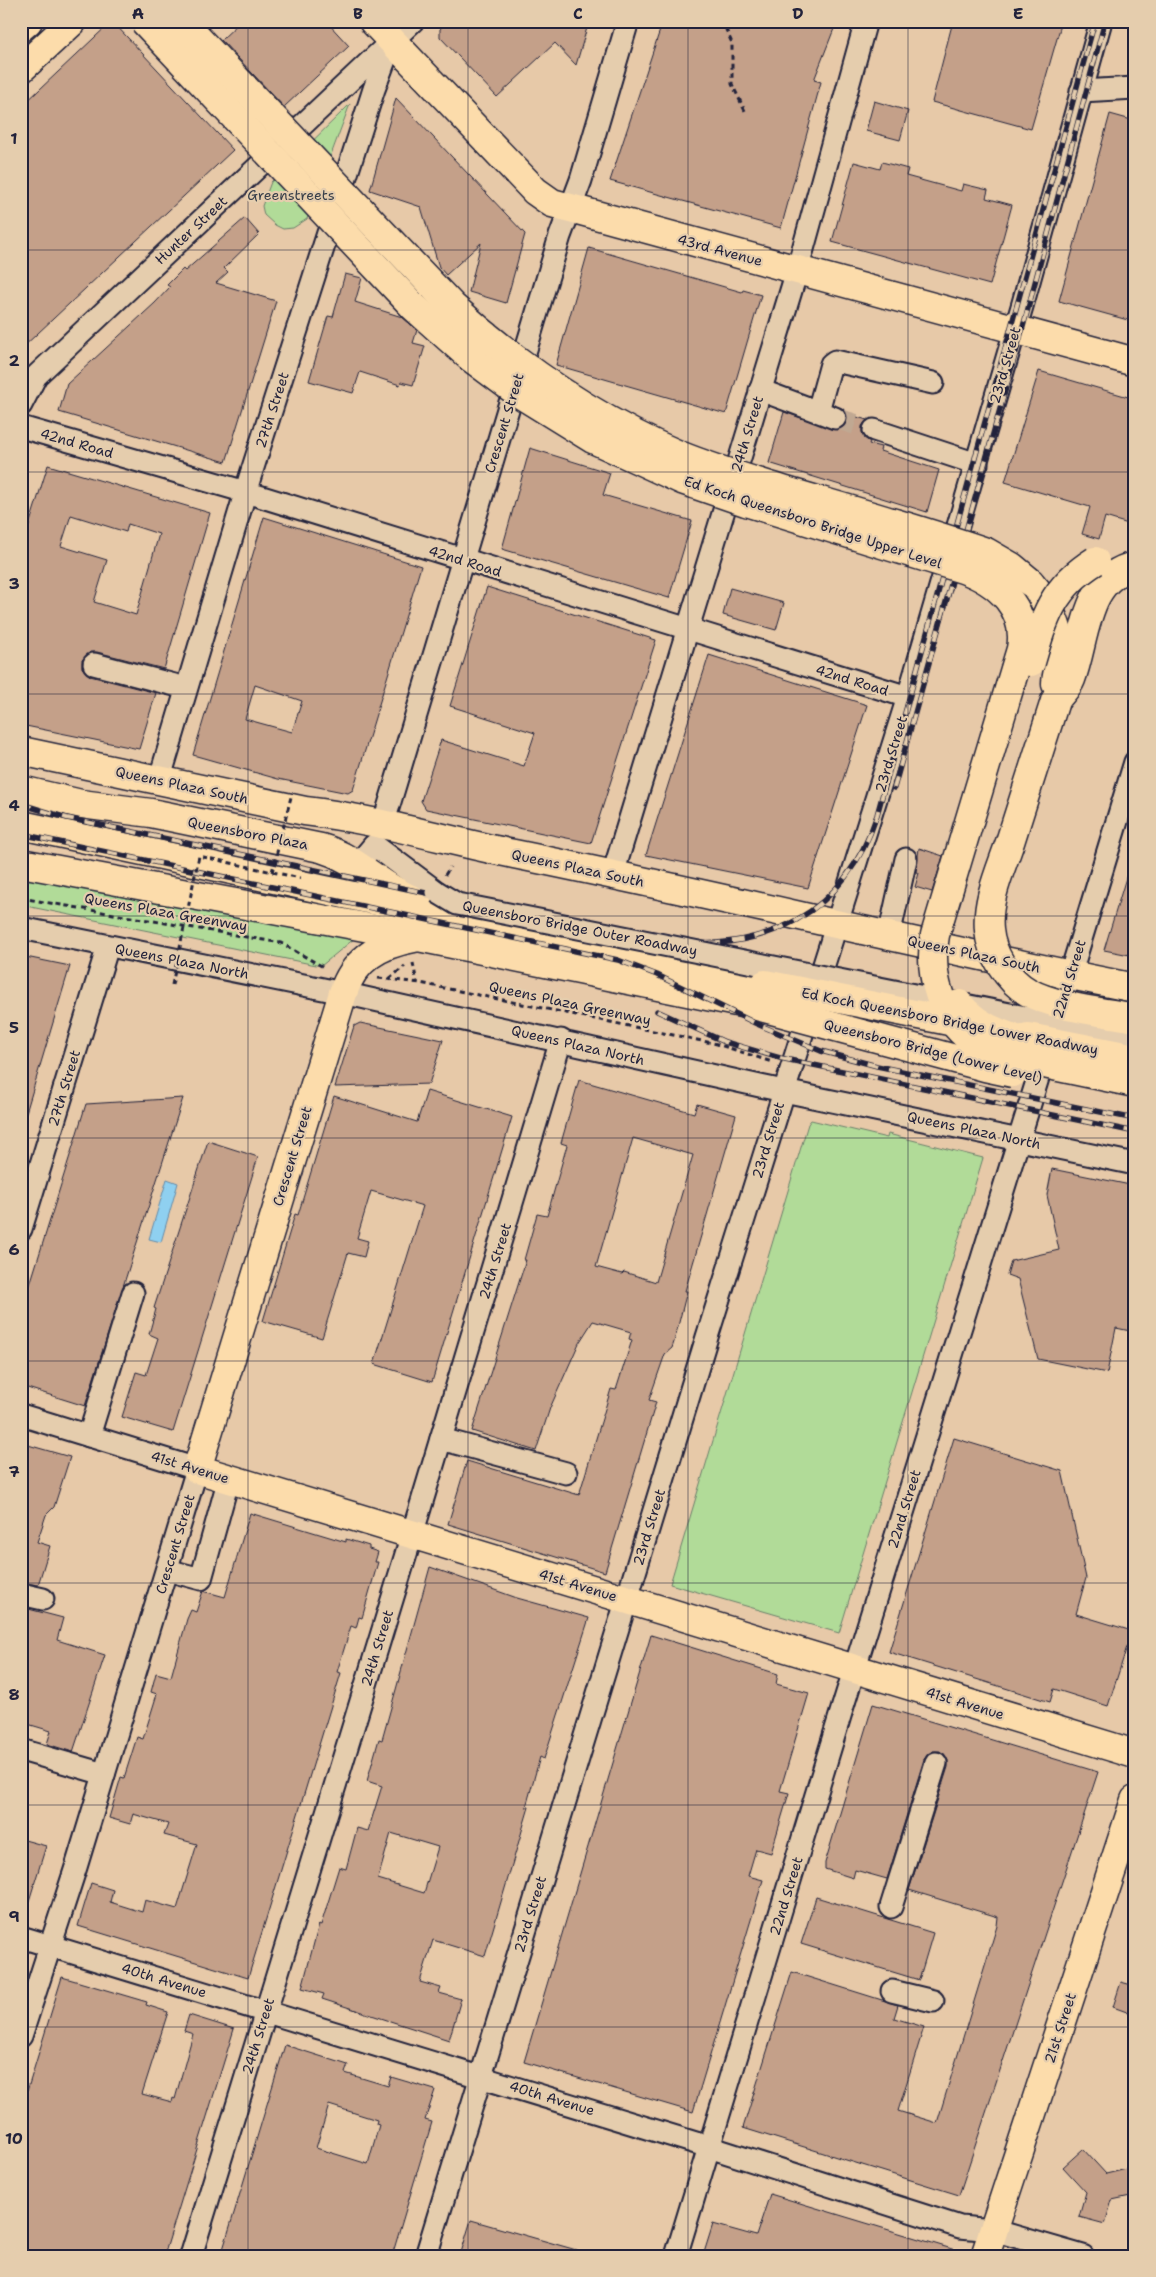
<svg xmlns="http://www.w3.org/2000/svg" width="1156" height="2277" font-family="'Shantell Sans',sans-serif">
	<rect width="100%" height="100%" fill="#e7c9a8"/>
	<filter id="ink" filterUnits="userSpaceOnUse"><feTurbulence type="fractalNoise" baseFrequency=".02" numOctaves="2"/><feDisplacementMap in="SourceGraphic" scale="10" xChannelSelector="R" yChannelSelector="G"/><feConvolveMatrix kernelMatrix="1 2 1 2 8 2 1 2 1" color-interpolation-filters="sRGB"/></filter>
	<g filter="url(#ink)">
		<g fill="#b1db98" stroke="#6a7e6a">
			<path d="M 350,104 L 307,219 L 293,228 L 283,229 L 275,225 L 264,215 L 262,206 L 271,182 Z"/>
			<path d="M 21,876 L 355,938 L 321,966 L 21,905 Z"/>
			<path d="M 811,1120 L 887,1138 L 888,1134 L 983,1158 L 839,1633 L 670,1584 L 808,1124 Z"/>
		</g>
		<path fill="#8fd0f0" stroke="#638aa8" d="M 167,1179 L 178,1183 L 161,1242 L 149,1239 Z"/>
		<g fill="#c4a089" stroke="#22223b" fill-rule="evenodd">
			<path d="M 112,21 L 233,150 L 21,349 L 21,107 Z"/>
			<path d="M 241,21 L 326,21 L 349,46 L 284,107 L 221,40 Z"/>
			<path d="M 448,21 L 589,21 L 576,65 L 555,43 L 497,97 L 440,37 L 440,29 Z"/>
			<path d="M 663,21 L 837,21 L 814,80 L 821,82 L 781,228 L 610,181 Z"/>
			<path d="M 953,21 L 1062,21 L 1031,129 L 932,102 Z"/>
			<path d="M 396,98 L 525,234 L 506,303 L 469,292 L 481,243 L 446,275 L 439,267 L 421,207 L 370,190 Z"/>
			<path d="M 874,101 L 908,111 L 900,140 L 866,131 Z"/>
			<path d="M 1110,114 L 1135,121 L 1135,322 L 1059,301 Z"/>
			<path d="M 854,162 L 880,169 L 882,162 L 908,169 L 906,176 L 961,191 L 963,184 L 988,190 L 986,198 L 1012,205 L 990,285 L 832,242 Z"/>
			<path d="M 245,218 L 259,234 L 224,268 L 228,272 L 216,283 L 276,301 L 226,462 L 59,412 L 67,384 L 155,303 L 170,287 L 167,285 L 183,269 L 185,271 Z"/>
			<path d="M 589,248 L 742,292 L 743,290 L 761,295 L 726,414 L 556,365 Z"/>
			<path d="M 345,274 L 362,278 L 355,302 L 402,317 L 417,330 L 413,343 L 425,346 L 413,385 L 401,382 L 400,385 L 360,372 L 353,393 L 309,381 L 328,316 L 333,317 Z"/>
			<path d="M 1039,371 L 1135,399 L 1135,526 L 1105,517 L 1099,539 L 1082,534 L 1090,507 L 1005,482 Z"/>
			<path d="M 784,412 L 837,430 L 843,428 L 846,423 L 847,414 L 867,420 L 862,426 L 862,432 L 864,438 L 870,442 L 869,444 L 881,447 L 880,451 L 939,470 L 927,512 L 769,463 Z"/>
			<path d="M 530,448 L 610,473 L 603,495 L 692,521 L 669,598 L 502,549 Z"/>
			<path d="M 48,465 L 210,513 L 164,669 L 97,652 L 90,652 L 82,660 L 82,668 L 90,676 L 156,693 L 139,749 L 21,725 L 21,551 ZM 71,515 L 126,532 L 128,524 L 159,534 L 136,615 L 94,602 L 107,560 L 61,546 Z"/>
			<path d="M 264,517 L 421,566 L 353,790 L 348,793 L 278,779 L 193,755 ZM 255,685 L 302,701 L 292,732 L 245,719 Z"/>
			<path d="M 487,587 L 656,640 L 591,843 L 426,809 L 421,801 L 441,740 L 524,766 L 535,733 L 450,706 Z"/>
			<path d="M 730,588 L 784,603 L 776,630 L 723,615 Z"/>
			<path d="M 709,655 L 867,705 L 808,888 L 646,855 Z"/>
			<path d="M 919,848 L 943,856 L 932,892 L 915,887 L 919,873 L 916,872 Z"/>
			<path d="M 1131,861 L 1135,861 L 1135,956 L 1104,950 Z"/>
			<path d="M 21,956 L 70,966 L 25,1116 L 21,1116 Z"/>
			<path d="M 360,1023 L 443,1040 L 429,1084 L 335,1087 L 354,1026 Z"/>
			<path d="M 579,1080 L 694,1113 L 697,1104 L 736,1115 L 685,1291 L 687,1291 L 674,1342 L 672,1348 L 665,1354 L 649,1400 L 656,1402 L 605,1572 L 448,1524 L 467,1461 L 579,1495 L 611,1389 L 616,1390 L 632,1340 L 629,1339 L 631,1332 L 593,1321 L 579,1343 L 550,1408 L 536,1451 L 472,1431 L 526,1260 L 524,1260 L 537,1214 L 547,1216 L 567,1145 L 561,1143 ZM 633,1138 L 693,1155 L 656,1282 L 624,1272 L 622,1274 L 596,1267 Z"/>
			<path d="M 427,1091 L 512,1117 L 432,1382 L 374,1364 L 423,1206 L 371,1191 L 357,1238 L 368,1241 L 364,1257 L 348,1253 L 322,1338 L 263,1321 L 295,1214 L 298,1215 L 334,1096 L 417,1122 Z"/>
			<path d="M 183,1098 L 85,1406 L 21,1386 L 21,1319 L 29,1295 L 27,1294 L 86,1104 Z"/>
			<path d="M 208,1141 L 258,1157 L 173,1432 L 122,1417 L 136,1372 L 146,1375 L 158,1338 L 149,1334 L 156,1309 L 154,1308 Z"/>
			<path d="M 1052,1169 L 1135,1186 L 1135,1332 L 1116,1328 L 1107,1373 L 1038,1359 L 1018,1279 L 1007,1275 L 1011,1261 L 1059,1250 L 1047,1195 Z"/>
			<path d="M 954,1438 L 1062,1471 L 1086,1578 L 1076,1614 L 1132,1631 L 1108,1706 L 1054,1689 L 1050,1702 L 889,1652 Z"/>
			<path d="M 21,1443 L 70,1457 L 54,1507 L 46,1515 L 37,1542 L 50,1546 L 38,1585 L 21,1582 Z"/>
			<path d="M 250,1513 L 346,1542 L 346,1539 L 369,1546 L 369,1549 L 378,1552 L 375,1562 L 378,1562 L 362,1618 L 359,1617 L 356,1628 L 351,1626 L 337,1672 L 341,1673 L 248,1978 L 78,1926 L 91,1883 L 113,1890 L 110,1902 L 142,1912 L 145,1900 L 177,1909 L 197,1844 L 164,1835 L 168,1824 L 133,1814 L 130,1824 L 109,1818 L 121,1777 L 124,1778 L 137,1737 L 143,1739 L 157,1694 L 151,1692 L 156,1673 L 171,1677 L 187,1619 L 191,1610 L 196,1612 L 203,1591 L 225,1597 Z"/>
			<path d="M 430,1567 L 517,1598 L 589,1618 L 544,1759 L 540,1757 L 526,1807 L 529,1807 L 485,1956 L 433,1940 L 420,1982 L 441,1988 L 439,1993 L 461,1999 L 449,2040 L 322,1999 L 324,1994 L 302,1988 L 319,1924 L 321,1925 L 339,1867 L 346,1869 L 357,1828 L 368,1831 L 382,1786 L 367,1781 L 379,1739 L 382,1740 ZM 391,1833 L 438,1847 L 424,1893 L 378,1879 Z"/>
			<path d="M 21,1607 L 63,1618 L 57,1640 L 105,1655 L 73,1752 L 47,1744 L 51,1731 L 21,1722 Z"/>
			<path d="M 651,1635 L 778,1674 L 776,1684 L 809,1693 L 780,1791 L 789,1793 L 771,1853 L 756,1849 L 748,1876 L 763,1880 L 693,2112 L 524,2062 Z"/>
			<path d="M 873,1704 L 1098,1772 L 959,2195 L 743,2128 L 792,1972 L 898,2005 L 894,2018 L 924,2027 L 898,2111 L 937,2123 L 997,1926 L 998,1917 L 909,1890 L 948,1767 L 948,1760 L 940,1751 L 933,1751 L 924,1759 L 887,1879 L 855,1870 L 853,1878 L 825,1869 L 825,1863 Z"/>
			<path d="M 21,1839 L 46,1846 L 25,1914 L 21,1913 Z"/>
			<path d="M 816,1897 L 933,1933 L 919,1980 L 801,1944 Z"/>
			<path d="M 62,1977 L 147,2002 L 146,2005 L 168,2012 L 142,2094 L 172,2102 L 173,2098 L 175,2099 L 193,2034 L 184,2031 L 189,2015 L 234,2029 L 164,2256 L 21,2256 L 21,2111 Z"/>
			<path d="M 1121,1982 L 1135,1986 L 1135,2015 L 1113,2007 Z"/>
			<path d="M 285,2045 L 348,2065 L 345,2073 L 388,2086 L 391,2077 L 435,2090 L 425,2120 L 432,2122 L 392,2256 L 221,2256 ZM 329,2105 L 377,2120 L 376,2124 L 379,2125 L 368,2164 L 316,2148 Z"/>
			<path d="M 1083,2149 L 1106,2174 L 1135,2167 L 1135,2195 L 1112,2200 L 1105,2224 L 1079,2217 L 1086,2192 L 1063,2167 Z"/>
			<path d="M 770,2194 L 962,2252 L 962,2256 L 703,2256 L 713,2224 L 756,2236 Z"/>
			<path d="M 471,2220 L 580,2251 L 579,2256 L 460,2256 Z"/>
		</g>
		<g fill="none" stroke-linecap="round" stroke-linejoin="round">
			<path stroke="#c0a892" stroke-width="21" stroke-dasharray="21 11" stroke-linecap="butt" d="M 835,418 L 874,430"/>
			<defs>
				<g id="minor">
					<path d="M 1081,91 L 1135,88"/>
					<path d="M 760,390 L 835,418"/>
					<path d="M 21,405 L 36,376 L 413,21"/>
					<path d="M 818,411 L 831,364 L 835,361 L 933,383"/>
					<path d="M 21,427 L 246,492 L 908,697"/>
					<path d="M 874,430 L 977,464"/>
					<path d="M 94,664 L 186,688"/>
					<path d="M 159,781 L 250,477 L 374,89 L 392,41"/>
					<path d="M 383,825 L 560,236 L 581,180 L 628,21"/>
					<path d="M 358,864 L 374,845 L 437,892"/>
					<path d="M 613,874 L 797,271 L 866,21"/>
					<path d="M 21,928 L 343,993 L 760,1086 L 1135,1164"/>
					<path d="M 889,936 L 906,859"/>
					<path d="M 1057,1018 L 1135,762"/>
					<path d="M 21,1229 L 108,946"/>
					<path d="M 21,1415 L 197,1469 L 76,1867 L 21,2036"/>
					<path d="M 89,1436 L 133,1293"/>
					<path d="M 441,1439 L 566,1473"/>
					<path d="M 167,1570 L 201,1579 L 229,1478"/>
					<path d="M 21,1594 L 43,1599"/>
					<path d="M 21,1750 L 104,1774"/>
					<path d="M 891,1907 L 936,1763"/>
					<path d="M 21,1937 L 709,2147 L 960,2227 L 993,2230 L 1083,2256"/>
					<path d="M 892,1991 L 933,2001"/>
					<path d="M 191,2256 L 418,1515 L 561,1040"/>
					<path d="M 426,2256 L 707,1337 L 908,697 L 1023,303 L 1101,21"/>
					<path d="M 676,2256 L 843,1706 L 1047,1049"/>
				</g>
				<g id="major">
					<path d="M 373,21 L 535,191 L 552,203 L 1135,362"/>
					<path d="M 21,27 L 28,21"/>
					<path d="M 21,69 L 73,21"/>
					<path d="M 21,751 L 305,811 C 376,819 444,840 514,854 C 721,896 927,947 1135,988"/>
					<path d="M 343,993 L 197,1469 L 1135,1754"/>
					<path d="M 985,2256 L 1135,1800"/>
				</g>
				<g id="highway">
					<path d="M 1030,582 C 1048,602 1064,633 1060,661 C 1059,669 1056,676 1056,684"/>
					<path d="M 1055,701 C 1060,694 1068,687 1071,679 C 1086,640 1084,576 1135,566"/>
					<path d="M 21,790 L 81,804 L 151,813 L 321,848 C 359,859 378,886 413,900"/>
					<path d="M 21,825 L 765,984"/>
					<path d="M 21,863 L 418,937 L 761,1007"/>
					<path d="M 343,993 C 354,959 380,944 414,938"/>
				</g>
			</defs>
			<use href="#minor" stroke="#22223b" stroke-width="25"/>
			<use href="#major" stroke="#22223b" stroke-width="31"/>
			<use href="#highway" stroke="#22223b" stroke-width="31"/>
			<g stroke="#22223b" stroke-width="3" stroke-dasharray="5 4" stroke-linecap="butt">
				<path d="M 722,21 L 732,43 L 732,84 L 746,113"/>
				<path d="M 445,875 L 450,867"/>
				<path d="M 21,898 L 281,943 L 325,968"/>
				<path d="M 413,963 L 417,983"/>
				<path d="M 378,978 L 420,983 L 717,1044 L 772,1062"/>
				<path d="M 389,979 L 405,966"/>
			</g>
			<use href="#minor" stroke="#e5cdad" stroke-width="21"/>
			<use href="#major" stroke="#fcdcab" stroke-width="28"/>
			<use href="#highway" stroke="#fcdcab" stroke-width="28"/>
			<defs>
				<g id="rail">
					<path d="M 894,788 L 1026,316 L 1105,21"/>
					<path d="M 21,804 L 67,818 L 666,943 C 766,951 844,916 877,815 L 1095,21"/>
					<path d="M 21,834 L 618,960 L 657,975 L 757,1024 L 821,1051 L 877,1066 L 1135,1119"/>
					<path d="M 657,1011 L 725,1042 L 780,1058 L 1135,1132"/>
				</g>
			</defs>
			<use href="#rail" stroke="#22223b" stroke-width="5.5"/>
			<use href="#rail" stroke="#e5cdad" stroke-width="4" stroke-dasharray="11" stroke-linecap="butt"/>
			<defs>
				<path id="minor-bridge" d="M 437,892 L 457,904 L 468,906 L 1135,1039"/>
				<g id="highway-bridge">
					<path d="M 144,21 L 413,306 L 470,357 L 517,392 L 593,439 L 682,480 L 746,502 L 963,569 C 999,582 1028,609 1021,649 L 935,935 C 928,974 940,1020 976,1043 C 997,1057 1024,1060 1049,1065 C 1077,1071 1106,1077 1135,1083"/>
					<path d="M 181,21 L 452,306 C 520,368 594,419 679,455 C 713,469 748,479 783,490 C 851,510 919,529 986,552 L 1012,567 L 1030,582"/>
					<path d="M 1031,662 C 1044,617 1053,587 1095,561"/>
					<path d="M 1055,701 C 1040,748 1025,795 1010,842 C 1001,869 986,900 989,930 C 991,953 1007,980 1028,992 C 1054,1007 1104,1012 1135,1018"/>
					<path d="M 765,984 L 964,1024"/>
					<path d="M 959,1004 C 980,1030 1015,1040 1046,1046"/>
					<path d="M 761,1007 L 985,1067 L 1013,1073"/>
					<path d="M 1028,1037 L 1135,1058"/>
				</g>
			</defs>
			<use href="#minor-bridge" stroke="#22223b" stroke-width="25" stroke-linecap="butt"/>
			<use href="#highway-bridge" stroke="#22223b" stroke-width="31" stroke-linecap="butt"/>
			<g stroke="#22223b" stroke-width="3" stroke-dasharray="5 4" stroke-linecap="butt">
				<path d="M 272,872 L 292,793"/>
				<path d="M 172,985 L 199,856 L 300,878"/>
			</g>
			<use href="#minor-bridge" stroke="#e5cdad" stroke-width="21"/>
			<use href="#highway-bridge" stroke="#fcdcab" stroke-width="28"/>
		</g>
	</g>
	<path fill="none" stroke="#22223b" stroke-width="1" stroke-opacity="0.55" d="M 248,21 L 248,2256M 468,21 L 468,2256M 688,21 L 688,2256M 908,21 L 908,2256M 21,250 L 1135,250M 21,472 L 1135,472M 21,694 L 1135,694M 21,916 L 1135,916M 21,1138 L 1135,1138M 21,1361 L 1135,1361M 21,1583 L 1135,1583M 21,1805 L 1135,1805M 21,2027 L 1135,2027"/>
	<g text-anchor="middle" stroke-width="4.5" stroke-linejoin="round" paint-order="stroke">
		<g font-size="14" fill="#373e49" stroke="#e5cdad">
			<text x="291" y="200">Greenstreets</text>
		</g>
		<g font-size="14" fill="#22223b" stroke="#e5cdad">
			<text transform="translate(191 230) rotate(-43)" y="5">Hunter Street</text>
			<text transform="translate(720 250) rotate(15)" y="5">43rd Avenue</text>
			<text transform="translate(1005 365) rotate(-74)" y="5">23rd Street</text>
			<text transform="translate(272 410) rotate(-72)" y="5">27th Street</text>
			<text transform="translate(504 423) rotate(-73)" y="5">Crescent Street</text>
			<text transform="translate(747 434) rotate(-73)" y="5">24th Street</text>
			<text transform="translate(77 443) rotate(16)" y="5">42nd Road</text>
			<text transform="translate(813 522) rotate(18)" y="5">Ed Koch Queensboro Bridge Upper Level</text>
			<text transform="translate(465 561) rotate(17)" y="5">42nd Road</text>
			<text transform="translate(852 680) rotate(17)" y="5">42nd Road</text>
			<text transform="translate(891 754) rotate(-73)" y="5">23rd Street</text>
			<text transform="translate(182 785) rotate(12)" y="5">Queens Plaza South</text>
			<text transform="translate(248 833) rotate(11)" y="5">Queensboro Plaza</text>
			<text transform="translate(578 868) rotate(12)" y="5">Queens Plaza South</text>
			<text transform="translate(166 912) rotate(10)" y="5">Queens Plaza Greenway</text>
			<text transform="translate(580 928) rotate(11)" y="5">Queensboro Bridge Outer Roadway</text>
			<text transform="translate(974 954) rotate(12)" y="5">Queens Plaza South</text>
			<text transform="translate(182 961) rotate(11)" y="5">Queens Plaza North</text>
			<text transform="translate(1069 979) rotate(-73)" y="5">22nd Street</text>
			<text transform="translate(570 1003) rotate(12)" y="5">Queens Plaza Greenway</text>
			<text transform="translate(950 1021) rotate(11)" y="5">Ed Koch Queensboro Bridge Lower Roadway</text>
			<text transform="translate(578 1045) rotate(13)" y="5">Queens Plaza North</text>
			<text transform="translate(933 1051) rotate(14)" y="5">Queensboro Bridge (Lower Level)</text>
			<text transform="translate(64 1088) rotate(-73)" y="5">27th Street</text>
			<text transform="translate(974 1130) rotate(12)" y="5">Queens Plaza North</text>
			<text transform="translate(768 1140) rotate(-73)" y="5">23rd Street</text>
			<text transform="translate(292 1156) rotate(-73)" y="5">Crescent Street</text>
			<text transform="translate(495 1261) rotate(-73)" y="5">24th Street</text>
			<text transform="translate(190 1467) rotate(17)" y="5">41st Avenue</text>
			<text transform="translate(904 1509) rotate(-73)" y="5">22nd Street</text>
			<text transform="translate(649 1527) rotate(-73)" y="5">23rd Street</text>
			<text transform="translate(175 1544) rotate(-73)" y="5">Crescent Street</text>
			<text transform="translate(578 1585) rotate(17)" y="5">41st Avenue</text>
			<text transform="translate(377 1648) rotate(-73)" y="5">24th Street</text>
			<text transform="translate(965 1703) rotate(17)" y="5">41st Avenue</text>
			<text transform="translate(786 1896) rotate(-73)" y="5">22nd Street</text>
			<text transform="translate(530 1914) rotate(-73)" y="5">23rd Street</text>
			<text transform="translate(164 1980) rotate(17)" y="5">40th Avenue</text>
			<text transform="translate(1060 2028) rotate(-72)" y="5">21st Street</text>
			<text transform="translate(258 2036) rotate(-73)" y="5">24th Street</text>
			<text transform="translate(552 2098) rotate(17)" y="5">40th Avenue</text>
		</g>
	</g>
	<rect width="1156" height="2277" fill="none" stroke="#e5cdad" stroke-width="55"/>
	<rect x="28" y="28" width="1100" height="2222" fill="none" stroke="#22223b" stroke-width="2"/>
	<g font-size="16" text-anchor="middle" font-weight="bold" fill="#22223b">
		<text x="138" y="19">A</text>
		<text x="358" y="19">B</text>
		<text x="578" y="19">C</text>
		<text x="798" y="19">D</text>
		<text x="1018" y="19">E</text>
		<text x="14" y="144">1</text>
		<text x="14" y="366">2</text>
		<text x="14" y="589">3</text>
		<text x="14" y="811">4</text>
		<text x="14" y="1033">5</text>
		<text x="14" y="1255">6</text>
		<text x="14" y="1477">7</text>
		<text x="14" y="1700">8</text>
		<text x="14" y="1922">9</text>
		<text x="14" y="2144">10</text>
	</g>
</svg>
